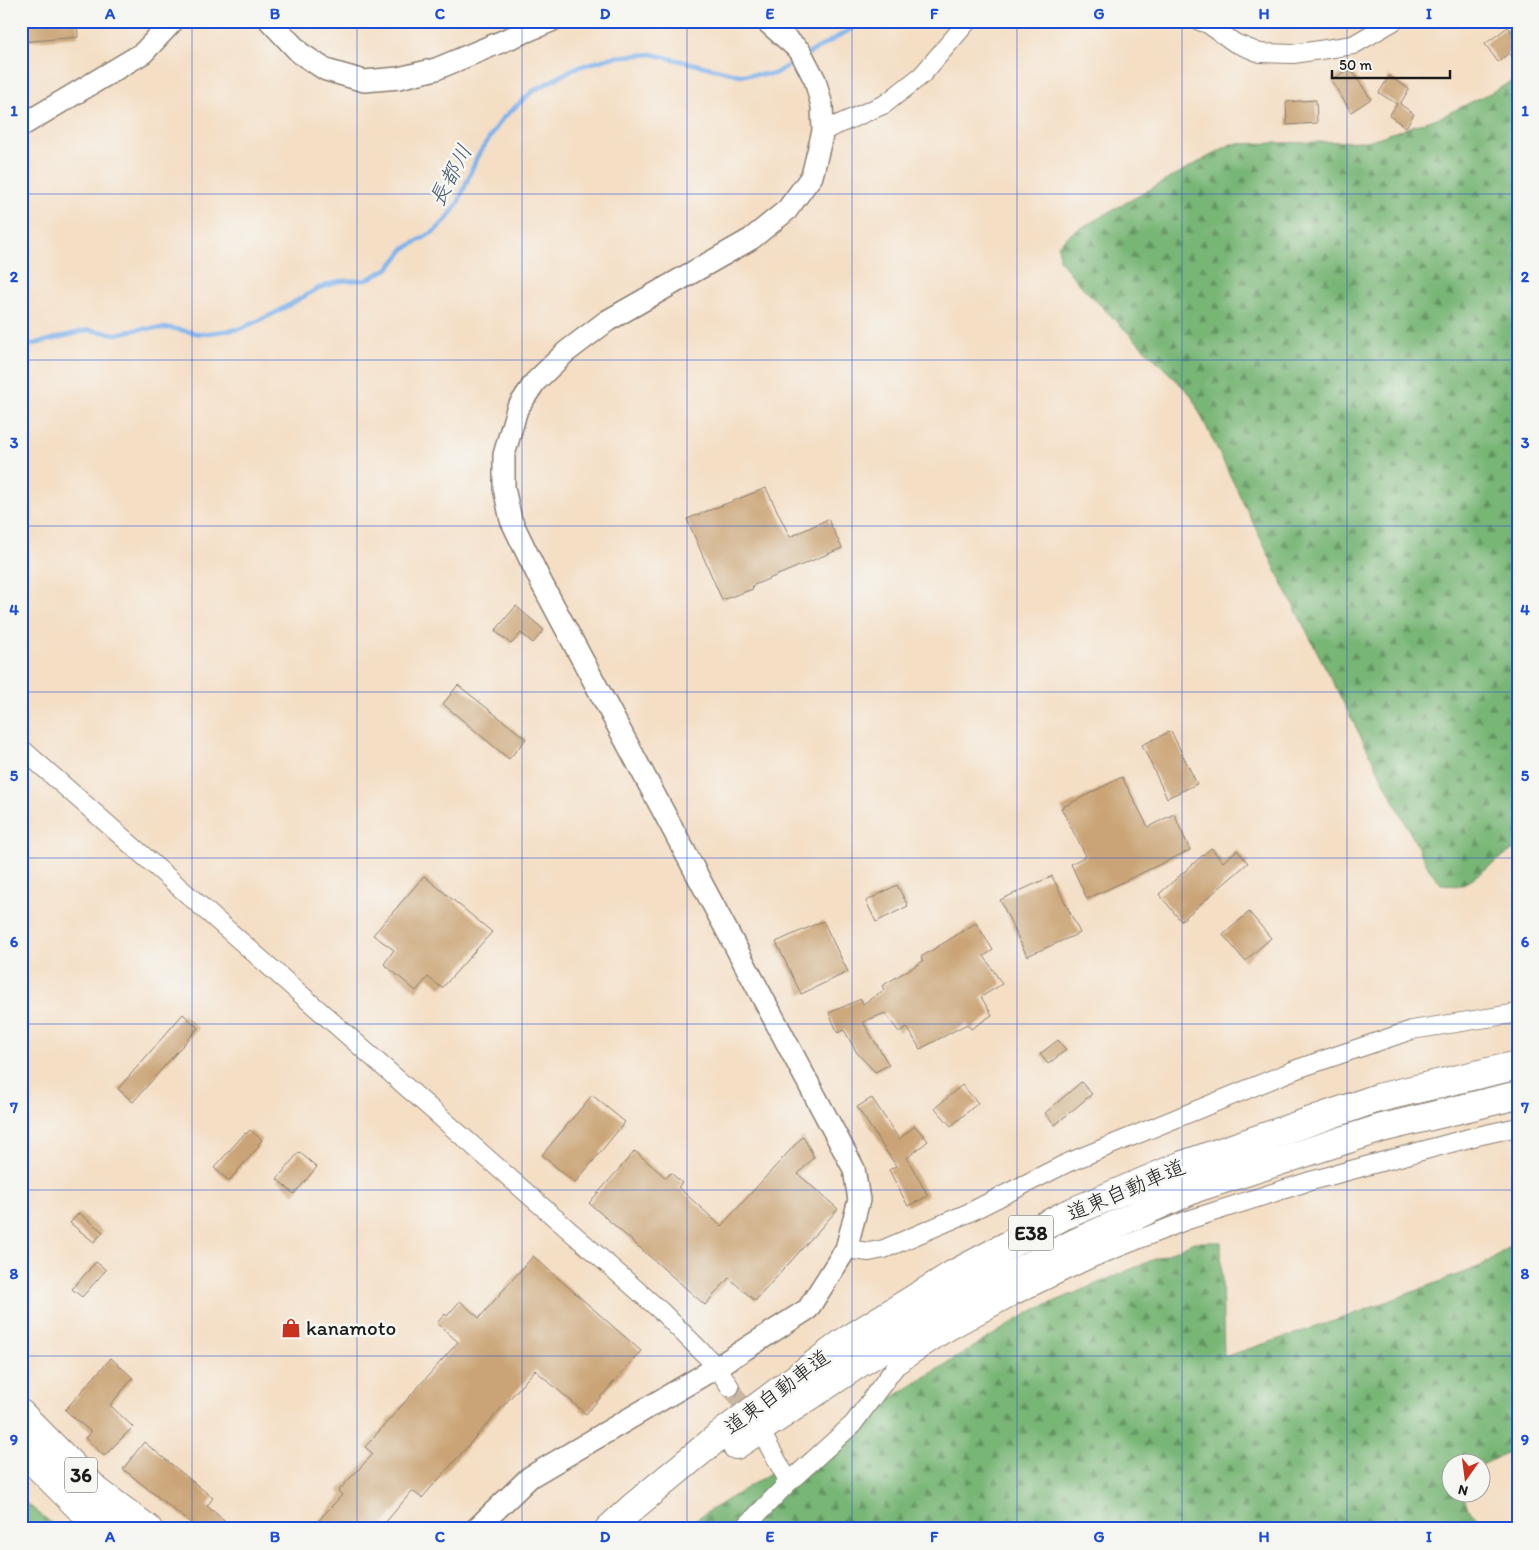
<svg xmlns="http://www.w3.org/2000/svg" width="1539" height="1550" font-family="Itim,'Klee One',sans-serif">
	<defs>
		<pattern id="forest-firs" width="22" height="20" patternUnits="userSpaceOnUse" patternTransform="scale(1.25)"><rect width="22" height="20" fill="#78b676"/><path d="M5 1l3.5 6h-7zM16 11l3.5 6h-7z" fill="#629360"/></pattern>
	</defs>
	<rect width="100%" height="100%" fill="#f6f6f2"/>
	<filter id="ink" filterUnits="userSpaceOnUse"><feTurbulence type="fractalNoise" baseFrequency=".02" numOctaves="2"/><feDisplacementMap in="SourceGraphic" scale="10" xChannelSelector="R" yChannelSelector="G"/><feConvolveMatrix kernelMatrix="1 2 1 2 8 2 1 2 1" color-interpolation-filters="sRGB"/></filter>
	<filter id="wash" filterUnits="userSpaceOnUse"><feTurbulence type="fractalNoise" baseFrequency=".0096" numOctaves="4" result="noise"/><feDisplacementMap in="SourceGraphic" scale="20" xChannelSelector="R" yChannelSelector="G"/><feGaussianBlur stdDeviation="1.12" result="paint"/><feColorMatrix in="noise" values="0 0 0 0 0 0 0 0 0 0 0 0 0 0 0 0 0 1.4 0 .05"/><feComposite in="paint" operator="in"/></filter>
	<g filter="url(#wash)">
		<rect width="100%" height="100%" fill="#f4dec4"/>
		<g fill="url(#forest-firs)" stroke="#4a6949">
			<path d="M 1518,79 L 1518,846 L 1463,885 L 1441,884 L 1429,869 L 1288,595 L 1191,395 L 1079,284 L 1059,259 L 1058,245 L 1072,233 L 1231,144 L 1368,141 L 1443,116 Z"/>
			<path d="M 1518,1241 L 1518,1447 L 1482,1465 L 1482,1462 L 1452,1462 L 1452,1492 L 1463,1493 L 1467,1507 L 1489,1529 L 1371,1529 L 1364,1522 L 1351,1529 L 680,1529 L 1030,1312 L 1195,1242 L 1221,1242 L 1224,1357 L 1349,1316 L 1481,1266 Z"/>
			<path d="M 21,1499 L 59,1529 L 21,1529 Z"/>
		</g>
		<g fill="none" stroke-linecap="round" stroke-linejoin="round">
			<g stroke="#7fb3ec" stroke-width="4.5">
				<path d="M 808,54 L 865,21"/>
				<path d="M 21,344 L 34,344 L 88,330 L 116,334 L 140,329 L 170,328 L 201,334 L 240,329 L 273,314 L 319,288 L 340,281 L 366,280 L 389,268 L 404,249 L 435,231 L 447,219 L 458,203 L 477,157 L 502,119 L 533,91 L 575,68 L 614,57 L 652,54 L 740,75 L 774,74 L 799,59"/>
			</g>
		</g>
		<g id="blocks">
			<g fill="#caa476">
				<path d="M 21,21 L 77,21 L 78,37 L 21,42 Z"/>
				<path d="M 1508,27 L 1518,40 L 1518,64 L 1509,53 L 1498,62 L 1485,44 Z"/>
				<path d="M 1350,68 L 1371,99 L 1351,112 L 1331,80 Z"/>
				<path d="M 1389,76 L 1409,89 L 1400,104 L 1414,114 L 1406,127 L 1389,116 L 1397,104 L 1379,93 Z"/>
				<path d="M 1316,100 L 1317,123 L 1287,125 L 1286,102 Z"/>
				<path d="M 766,488 L 790,537 L 828,519 L 842,548 L 752,586 L 753,589 L 722,600 L 687,519 Z"/>
				<path d="M 516,606 L 544,630 L 533,643 L 521,633 L 511,644 L 495,631 Z"/>
				<path d="M 458,685 L 526,739 L 509,759 L 443,704 Z"/>
				<path d="M 1171,731 L 1197,784 L 1167,798 L 1142,745 Z"/>
				<path d="M 1122,777 L 1148,827 L 1174,814 L 1190,850 L 1087,899 L 1071,864 L 1086,856 L 1061,808 Z"/>
				<path d="M 1211,848 L 1223,862 L 1237,850 L 1248,863 L 1181,921 L 1159,894 Z"/>
				<path d="M 424,876 L 492,932 L 442,988 L 428,977 L 416,991 L 384,964 L 394,950 L 373,935 Z"/>
				<path d="M 1052,876 L 1080,933 L 1027,956 L 1000,900 Z"/>
				<path d="M 897,885 L 908,906 L 876,922 L 866,901 Z"/>
				<path d="M 1249,912 L 1271,938 L 1245,961 L 1223,935 Z"/>
				<path d="M 823,921 L 848,972 L 801,994 L 776,942 Z"/>
				<path d="M 976,923 L 993,950 L 984,956 L 1002,984 L 981,997 L 992,1015 L 971,1029 L 967,1024 L 920,1049 L 907,1027 L 899,1032 L 885,1013 L 863,1022 L 889,1065 L 875,1072 L 857,1053 L 844,1030 L 838,1033 L 829,1013 L 861,999 L 863,1004 L 884,990 L 882,986 L 923,961 L 921,957 Z"/>
				<path d="M 183,1014 L 198,1028 L 133,1102 L 118,1089 Z"/>
				<path d="M 1058,1040 L 1066,1050 L 1048,1064 L 1040,1054 Z"/>
				<path d="M 1081,1082 L 1092,1094 L 1055,1125 L 1045,1113 Z"/>
				<path d="M 962,1085 L 978,1103 L 951,1126 L 935,1108 Z"/>
				<path d="M 592,1095 L 625,1122 L 575,1183 L 542,1155 Z"/>
				<path d="M 872,1098 L 899,1139 L 915,1126 L 928,1141 L 907,1158 L 928,1196 L 908,1206 L 889,1170 L 896,1166 L 857,1107 Z"/>
				<path d="M 250,1130 L 262,1140 L 258,1145 L 259,1146 L 229,1181 L 214,1168 L 245,1133 L 246,1134 Z"/>
				<path d="M 803,1136 L 814,1157 L 798,1174 L 838,1209 L 755,1301 L 729,1278 L 705,1305 L 589,1203 L 635,1151 L 666,1178 L 671,1173 L 682,1183 L 678,1187 L 721,1226 Z"/>
				<path d="M 299,1152 L 317,1167 L 294,1194 L 277,1179 Z"/>
				<path d="M 79,1213 L 103,1232 L 94,1242 L 70,1223 Z"/>
				<path d="M 533,1256 L 641,1351 L 586,1414 L 535,1370 L 422,1498 L 412,1491 L 380,1529 L 311,1529 L 342,1495 L 338,1491 L 373,1454 L 365,1447 L 458,1342 L 437,1323 L 445,1314 L 447,1316 L 460,1301 L 479,1318 Z"/>
				<path d="M 96,1262 L 106,1270 L 82,1297 L 72,1289 Z"/>
				<path d="M 111,1358 L 133,1378 L 110,1405 L 133,1427 L 104,1456 L 85,1438 L 91,1432 L 65,1410 Z"/>
				<path d="M 144,1442 L 213,1498 L 207,1506 L 235,1529 L 198,1529 L 123,1469 Z"/>
			</g>
		</g>
	</g>
	<g filter="url(#ink)">
		<use href="#blocks" fill-opacity="0" stroke="#887d70" stroke-width="1"/>
		<g fill="none" stroke-linecap="round" stroke-linejoin="round">
			<path stroke="#c9b7a2" stroke-width="18" stroke-dasharray="18 9" stroke-linecap="butt" d="M 730,1387 L 753,1422"/>
			<defs>
				<g id="minor">
					<path d="M 1199,21 L 1208,24 L 1235,43 L 1260,53 L 1293,54 L 1353,45 L 1394,21"/>
					<path d="M 823,131 L 885,104 L 922,75 L 968,21"/>
					<path d="M 21,748 L 662,1312 L 717,1367 L 730,1387"/>
					<path d="M 846,1249 L 869,1252 L 884,1249 L 968,1213 L 1067,1163 L 1297,1069 L 1412,1030 L 1518,1013"/>
					<path d="M 766,1441 L 789,1482"/>
					<path d="M 743,1529 L 789,1482 L 853,1424 L 896,1366 L 944,1334 L 1011,1297 L 1090,1259 L 1185,1221 L 1307,1182 L 1473,1137 L 1518,1127"/>
				</g>
				<g id="tertiary">
					<path d="M 270,21 L 300,53 L 326,70 L 364,81 L 399,78 L 436,69 L 551,21"/>
					<path d="M 21,126 L 143,53 L 173,21"/>
					<path d="M 476,1529 L 530,1477 L 717,1367 L 808,1309 L 846,1249 L 859,1200 L 854,1169 L 541,582 L 511,520 L 504,488 L 504,455 L 517,409 L 535,382 L 566,352 L 607,321 L 751,239 L 787,210 L 812,176 L 823,131 L 822,106 L 815,80 L 800,51 L 766,21"/>
				</g>
				<g id="trunk">
					<path d="M 21,1414 L 97,1491 L 148,1529"/>
					<path d="M 21,1449 L 79,1507 L 109,1529"/>
				</g>
				<g id="motorway">
					<path d="M 736,1445 L 858,1364 L 965,1298 L 1077,1242 L 1196,1188 L 1382,1128 L 1518,1095"/>
					<path d="M 609,1529 L 633,1507 L 719,1436 L 843,1343 L 954,1274 L 1065,1215 L 1183,1165 L 1378,1098 L 1518,1065"/>
				</g>
			</defs>
			<use href="#minor" stroke="#887d70" stroke-width="20"/>
			<use href="#tertiary" stroke="#887d70" stroke-width="24"/>
			<use href="#trunk" stroke="#887d70" stroke-width="30"/>
			<use href="#motorway" stroke="#887d70" stroke-width="30"/>
			<use href="#minor" stroke="#fff" stroke-width="18"/>
			<use href="#tertiary" stroke="#fff" stroke-width="21"/>
			<use href="#trunk" stroke="#fff" stroke-width="28"/>
			<use href="#motorway" stroke="#fff" stroke-width="28"/>
		</g>
	</g>
	<path fill="none" stroke="#1d4ed8" stroke-width="1" stroke-opacity="0.55" d="M 192,21 L 192,1529M 357,21 L 357,1529M 522,21 L 522,1529M 687,21 L 687,1529M 852,21 L 852,1529M 1017,21 L 1017,1529M 1182,21 L 1182,1529M 1347,21 L 1347,1529M 21,194 L 1518,194M 21,360 L 1518,360M 21,526 L 1518,526M 21,692 L 1518,692M 21,858 L 1518,858M 21,1024 L 1518,1024M 21,1190 L 1518,1190M 21,1356 L 1518,1356"/>
	<defs>
		<symbol id="shop-bare" viewBox="-9 -9 18 18"><path d="M-5-2.5h2.3a2.7 3.5 0 0 1 5.4 0H5L5.5 6h-11ZM-1.5-2.5h3a1.5 2.3 0 0 0-3 0Z" fill="#c8321e" stroke="#f6f6f2" stroke-width="2.5" paint-order="stroke"/></symbol>
	</defs>
	<g fill-rule="evenodd">
		<use href="#shop-bare" x="277" y="1314" width="28" height="28"/>
	</g>
	<g text-anchor="middle" stroke-width="5" stroke-linejoin="round" paint-order="stroke">
		<g fill="#f6f6f2" stroke="#5d5d5c" stroke-width="1">
			<rect x="1008.5" y="1215.5" width="45" height="35" rx="4"/>
			<rect x="65" y="1457.5" width="32" height="35" rx="4"/>
		</g>
		<g font-size="20" font-weight="bold" fill="#1c1c1c">
			<text x="1031" y="1240">E38</text>
			<text x="81" y="1482">36</text>
		</g>
		<g font-size="21" fill="#1c1c1c" stroke="#f6f6f2">
			<text transform="translate(1126 1190) rotate(-23)" y="7">道東自動車道</text>
			<text transform="translate(777 1392) rotate(-37)" y="7">道東自動車道</text>
		</g>
		<g font-size="21" fill="#1c1c1c" stroke="#f6f6f2" text-anchor="start">
			<text x="306" y="1335">kanamoto</text>
		</g>
		<g font-size="22" font-style="italic" fill="#44586f" stroke="#f6f6f2">
			<text transform="translate(450 175) rotate(-62)" y="8">長都川</text>
		</g>
	</g>
	<rect width="1539" height="1550" fill="none" stroke="#f6f6f2" stroke-width="55"/>
	<g transform="translate(1466 1478) rotate(194)"><circle r="24" fill="#f6f6f2" stroke="#9f9f9c"/>
	<path d="M0-4L9 19L0 12L-9 19Z" fill="#c8321e"/>
	<text y="-8" font-size="14" font-weight="bold" text-anchor="middle" fill="#1c1c1c">N</text>
	</g>
	<path d="M1332 70v8h118v-8" fill="none" stroke="#1c1c1c" stroke-width="2.5"/>
	<text x="1339" y="70" font-size="15" fill="#1c1c1c" stroke="#f6f6f2" stroke-width="4" paint-order="stroke">50 m</text>
	<rect x="28" y="28" width="1484" height="1494" fill="none" stroke="#1d4ed8" stroke-width="2"/>
	<g font-size="16" text-anchor="middle" font-weight="bold" fill="#1d4ed8">
		<text x="110" y="19">A</text>
		<text x="275" y="19">B</text>
		<text x="440" y="19">C</text>
		<text x="605" y="19">D</text>
		<text x="770" y="19">E</text>
		<text x="934" y="19">F</text>
		<text x="1099" y="19">G</text>
		<text x="1264" y="19">H</text>
		<text x="1429" y="19">I</text>
		<text x="14" y="116">1</text>
		<text x="1525" y="116">1</text>
		<text x="14" y="282">2</text>
		<text x="1525" y="282">2</text>
		<text x="14" y="448">3</text>
		<text x="1525" y="448">3</text>
		<text x="14" y="615">4</text>
		<text x="1525" y="615">4</text>
		<text x="14" y="781">5</text>
		<text x="1525" y="781">5</text>
		<text x="14" y="947">6</text>
		<text x="1525" y="947">6</text>
		<text x="14" y="1113">7</text>
		<text x="1525" y="1113">7</text>
		<text x="14" y="1279">8</text>
		<text x="1525" y="1279">8</text>
		<text x="14" y="1445">9</text>
		<text x="1525" y="1445">9</text>
		<text x="110" y="1542">A</text>
		<text x="275" y="1542">B</text>
		<text x="440" y="1542">C</text>
		<text x="605" y="1542">D</text>
		<text x="770" y="1542">E</text>
		<text x="934" y="1542">F</text>
		<text x="1099" y="1542">G</text>
		<text x="1264" y="1542">H</text>
		<text x="1429" y="1542">I</text>
	</g>
</svg>
